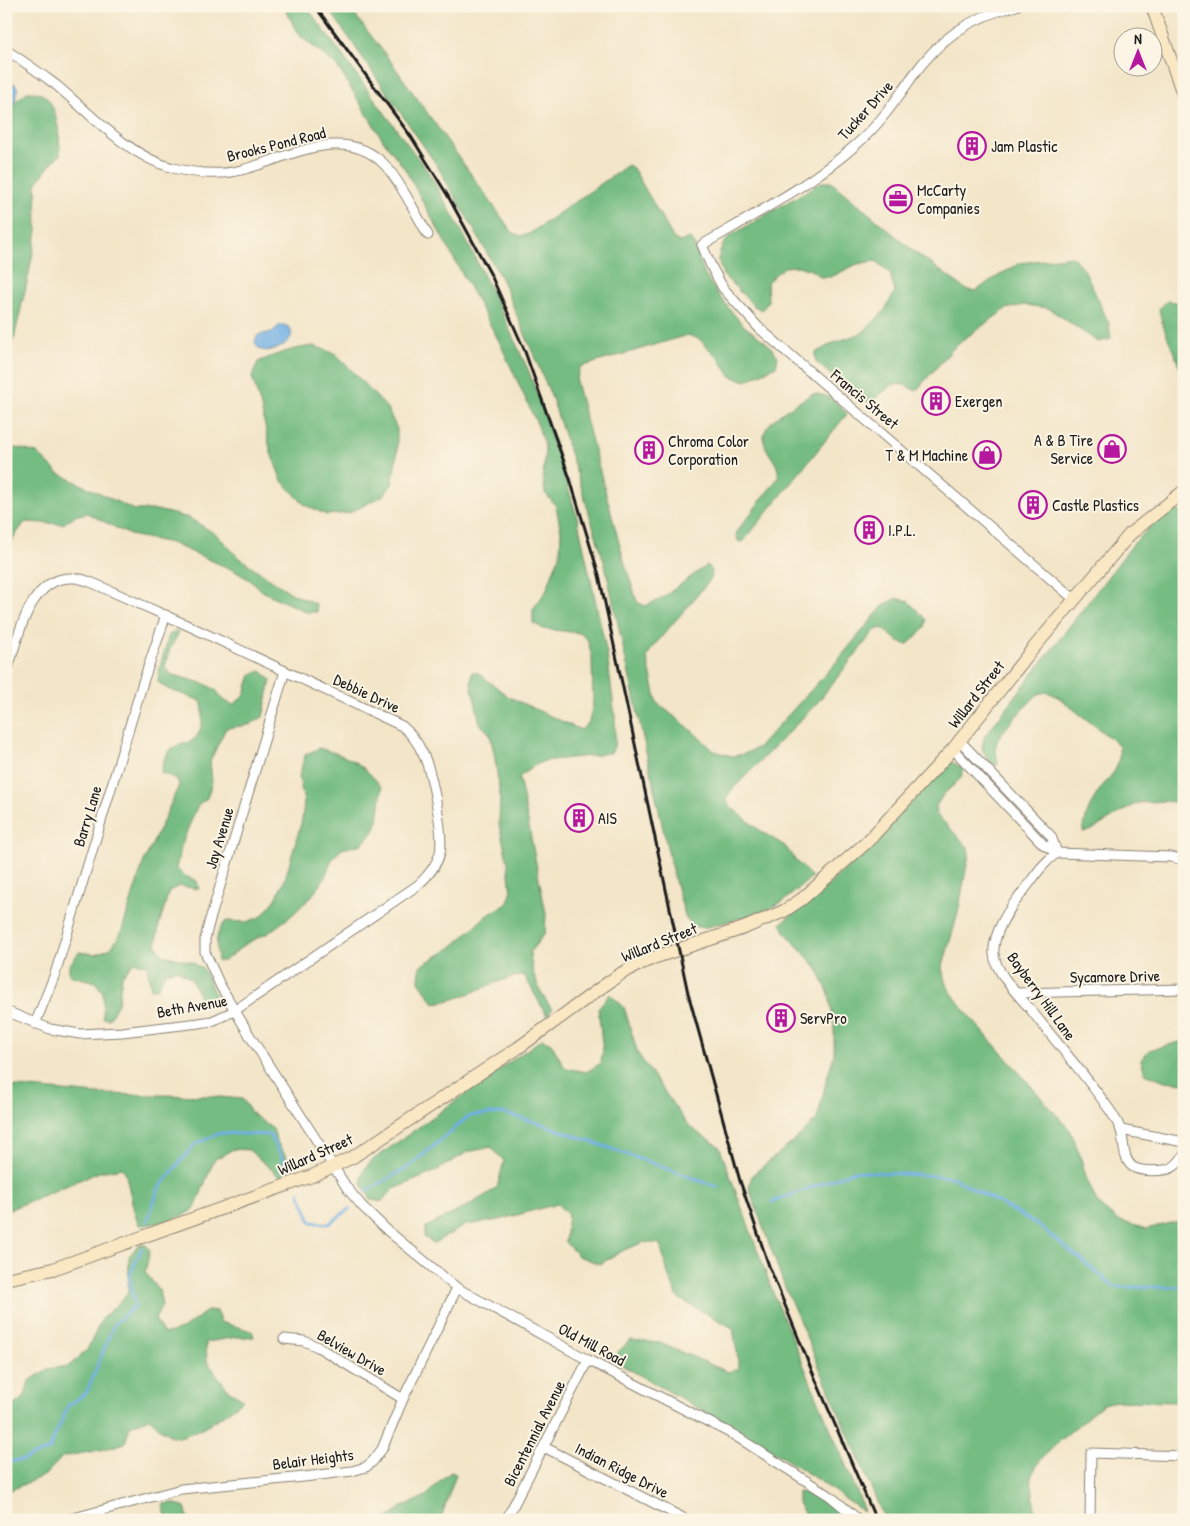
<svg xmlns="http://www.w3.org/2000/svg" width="1190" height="1526" font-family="'Patrick Hand',sans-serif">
	<rect width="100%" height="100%" fill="#fcf5e5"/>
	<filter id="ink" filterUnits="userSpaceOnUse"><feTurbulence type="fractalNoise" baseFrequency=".02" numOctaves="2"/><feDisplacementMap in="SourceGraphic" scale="10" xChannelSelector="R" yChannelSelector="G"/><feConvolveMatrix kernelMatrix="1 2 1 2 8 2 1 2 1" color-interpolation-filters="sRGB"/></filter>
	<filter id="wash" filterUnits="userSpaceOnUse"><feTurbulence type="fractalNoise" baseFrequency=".0096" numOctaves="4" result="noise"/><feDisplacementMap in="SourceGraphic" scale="20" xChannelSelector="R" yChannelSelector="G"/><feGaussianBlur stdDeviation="1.12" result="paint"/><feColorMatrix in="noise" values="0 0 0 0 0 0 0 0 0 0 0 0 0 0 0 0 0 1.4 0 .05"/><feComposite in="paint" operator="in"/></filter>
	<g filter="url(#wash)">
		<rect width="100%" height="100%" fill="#f3e5c8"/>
		<g fill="#74bc82" stroke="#486c4f">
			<path d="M 283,6 L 306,6 L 428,172 L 461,230 L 494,296 L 529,372 L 555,444 L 577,517 L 607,654 L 615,716 L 615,743 L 612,752 L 598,755 L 544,761 L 532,767 L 519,777 L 546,914 L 545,933 L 530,952 C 531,973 539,992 552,1009 L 547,1016 L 524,975 C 493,979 466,1000 434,1003 L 419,981 L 420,966 L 448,950 L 471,930 L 486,916 L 507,904 L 511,894 L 508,863 L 499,824 L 500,797 L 495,758 L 490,734 L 480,724 L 471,682 L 472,672 L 477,672 L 509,697 L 572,726 L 581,730 L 589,722 L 593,703 L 592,657 L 588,641 L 580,633 L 544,629 L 533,623 L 533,609 L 546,591 L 560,554 L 561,531 L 556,506 L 545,493 L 543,477 L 545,448 L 538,426 L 499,341 L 405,169 L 383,140 L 337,66 L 300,36 Z"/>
			<path d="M 327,6 L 348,6 L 389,59 L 512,232 L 520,236 L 529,234 L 628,165 L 633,168 L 674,239 L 680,242 L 689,238 L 694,244 L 705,276 L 723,301 L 743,325 L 767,343 L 778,356 L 776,366 L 746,381 L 730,376 L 720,360 L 699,339 L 688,335 L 580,367 L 576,382 L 624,561 L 637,602 L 645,606 L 661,599 L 707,565 L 712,571 L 711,579 L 652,648 L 647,657 L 657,703 L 689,728 L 714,751 L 732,756 L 744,754 L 759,747 L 833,666 L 883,606 L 896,598 L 908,601 L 926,619 L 925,628 L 907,645 L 898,641 L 882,628 L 875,630 L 817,703 L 731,791 L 726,798 L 729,805 L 759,830 L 785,846 L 797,862 L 812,877 L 785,900 L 766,911 L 704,928 L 694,926 L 686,919 L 673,874 L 605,565 L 579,480 L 552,398 L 502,280 L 471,224 L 436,164 Z"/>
			<path d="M 27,92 C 31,92 36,92 39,93 C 58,99 60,139 60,155 L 51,164 L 36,184 L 37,231 L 29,273 L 14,339 L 6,348 L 6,122 L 15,102 Z"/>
			<path d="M 822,182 L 831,182 L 916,253 L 967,290 L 976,291 L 990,281 L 1020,263 L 1072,256 L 1085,271 L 1109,324 L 1111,339 L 1098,342 L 1048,308 L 1024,305 L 1006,309 L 957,344 L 916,391 L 905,385 L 893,384 L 870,403 L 857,397 L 816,362 L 815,353 L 833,343 L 862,333 L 885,310 L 895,291 L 890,273 L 876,261 L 857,264 L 831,277 L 821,277 L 811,270 L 798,266 L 784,267 L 767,282 L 768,302 L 762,310 L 754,306 L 723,275 L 718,259 L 722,246 L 730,236 Z"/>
			<path d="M 1167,301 L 1181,303 L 1184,305 L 1184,378 L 1162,323 L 1159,309 Z"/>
			<path d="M 314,346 L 336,354 L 387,408 L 397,429 L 397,454 L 392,484 L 384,495 L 349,513 L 327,515 L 305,505 L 282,481 L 271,453 L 260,403 L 252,377 L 258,362 C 276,354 293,348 314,346 Z"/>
			<path d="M 812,394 C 830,394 835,401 847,414 L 743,542 L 738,541 L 736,534 L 738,530 L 778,478 C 780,468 774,461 769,453 C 766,448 762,440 764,434 C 768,418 798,403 812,394 Z"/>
			<path d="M 6,447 L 22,449 L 37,453 L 58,473 L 134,510 L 157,510 L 189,518 L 217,535 L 237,556 L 274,582 L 293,594 L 316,604 L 317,612 L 307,612 L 280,600 L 262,591 L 253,582 L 233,570 L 171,543 L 130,535 L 87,513 L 75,516 L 63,524 L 25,522 L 14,537 L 6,557 Z"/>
			<path d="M 1172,509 L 1181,512 L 1184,515 L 1184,803 L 1165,801 L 1137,803 L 1090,831 L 1083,832 C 1085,817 1090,804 1099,791 C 1112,772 1121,771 1119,745 L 1058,697 C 1052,694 1047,690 1039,694 C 1033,697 998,735 997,741 C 995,748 997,757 998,765 L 990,763 L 982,749 L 984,737 L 1134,543 L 1159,518 Z"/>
			<path d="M 176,631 L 179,632 L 169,651 L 165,667 L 170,674 L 205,684 L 216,690 L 223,700 L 233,705 L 244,696 L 251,675 L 261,671 L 271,680 L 263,717 L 249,725 L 226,728 L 210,761 L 212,782 L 207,798 L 198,805 L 189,826 L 182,844 L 176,868 L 183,875 L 197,881 L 199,889 L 179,886 L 169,891 L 159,925 L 156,945 L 163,955 L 192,962 L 203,969 L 214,992 L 214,1003 L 205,1007 L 191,979 L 177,969 L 166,972 L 157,989 L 151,989 L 147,965 L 134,962 L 122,976 L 118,1004 L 109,1019 L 103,1018 L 103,992 L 95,982 L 69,975 L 69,966 L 79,952 L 96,954 L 111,948 L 121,933 L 144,861 L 161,826 L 179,785 L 177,779 L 161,773 C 162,764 166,750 176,746 C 180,744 187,744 191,741 C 203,735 205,712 201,701 L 166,688 L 158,682 L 159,670 L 169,635 Z"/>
			<path d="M 319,748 C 349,757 362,762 382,788 L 378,820 L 374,831 L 362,844 L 342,849 L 332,859 L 324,879 L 311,897 L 291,916 L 268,933 L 247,943 L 224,961 L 218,961 C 216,944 214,934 226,921 L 246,922 L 261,917 L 276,899 L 285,879 L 302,820 L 304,802 L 299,777 L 305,755 Z"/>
			<path d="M 954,763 L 963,769 L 961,778 L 943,795 L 936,806 L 936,814 L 968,847 L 969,854 L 958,913 L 942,969 L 947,986 L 963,1009 L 1070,1130 L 1080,1155 L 1086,1177 L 1097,1203 L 1117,1220 L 1146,1229 L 1184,1220 L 1184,1402 L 1117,1401 L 1103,1404 L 1064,1437 L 1040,1460 L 1031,1476 L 1036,1520 L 885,1520 L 784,1285 L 749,1188 L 752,1175 L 799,1137 L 817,1119 L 827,1078 L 834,1055 L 834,1026 L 829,994 L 817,968 L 786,933 L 781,923 L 818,895 L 846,868 L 910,804 L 948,764 Z"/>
			<path d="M 610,994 L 624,1007 L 638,1054 L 687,1124 L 701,1135 L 719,1146 L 774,1295 L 859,1497 L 864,1512 L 815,1478 L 757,1441 L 618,1363 L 618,1352 L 630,1340 L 660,1343 L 728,1372 L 738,1369 L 738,1358 L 733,1328 L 678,1298 L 668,1274 L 660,1244 L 644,1242 L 624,1250 L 600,1264 L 578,1256 L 565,1242 L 568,1215 L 557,1204 L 499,1220 L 466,1225 L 434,1243 L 424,1237 L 426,1227 L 466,1207 L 497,1188 L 504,1161 L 491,1147 L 468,1152 L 432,1173 L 394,1189 L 381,1202 L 371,1199 C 360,1182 357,1179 370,1162 L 542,1039 L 551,1043 L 565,1068 L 586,1072 L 600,1064 L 603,1051 L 598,1008 Z"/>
			<path d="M 1184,1041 L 1184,1083 L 1165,1081 L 1145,1073 L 1141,1060 L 1149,1050 Z"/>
			<path d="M 6,1086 L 98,1094 L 208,1096 L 242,1099 L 252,1114 L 273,1129 L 277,1142 L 295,1171 L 292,1176 L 279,1176 L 249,1150 L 233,1149 L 214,1160 L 195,1208 C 182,1219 156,1225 139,1225 L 135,1215 L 125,1171 L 121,1168 L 99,1172 L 6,1211 Z"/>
			<path d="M 139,1245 L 146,1245 L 150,1250 L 145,1272 L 159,1290 L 162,1306 L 155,1319 L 164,1334 L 184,1328 L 208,1310 L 217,1311 L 220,1322 L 252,1331 L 254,1337 L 238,1337 L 206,1342 L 207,1361 L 228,1390 L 243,1399 C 234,1410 193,1436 178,1437 C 166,1437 158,1425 149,1418 L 130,1426 L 125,1443 L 105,1449 L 62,1457 L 45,1475 L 6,1492 L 6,1412 L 25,1396 L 29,1381 L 48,1369 L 69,1366 L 87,1350 L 103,1317 L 120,1302 L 128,1292 L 129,1256 Z"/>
			<path d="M 451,1472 L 456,1474 L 441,1518 L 438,1520 L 381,1520 L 392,1516 L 402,1507 L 426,1496 L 443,1478 Z"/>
			<path d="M 798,1492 L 814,1494 L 851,1520 L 808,1520 L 798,1503 Z"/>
			<path d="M 174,1503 L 185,1508 L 189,1520 L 167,1520 L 163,1504 Z"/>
		</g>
		<g fill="#6fafe3" stroke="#466680">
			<path d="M 6,81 L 15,84 L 18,89 L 11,115 L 6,122 Z"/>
			<path d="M 280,325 C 284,325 288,325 290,329 C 300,343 258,363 255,341 L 258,335 L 272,332 Z"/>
		</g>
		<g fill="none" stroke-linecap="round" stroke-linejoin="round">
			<g stroke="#6fafe3" stroke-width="3">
				<path d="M 366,1191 L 409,1167 L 469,1116 L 502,1113 L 542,1124 L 718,1187"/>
				<path d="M 299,1192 L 311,1222 L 329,1224 L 349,1209"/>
				<path d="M 772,1202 L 855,1171 L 952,1177 L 1035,1223 L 1115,1287 L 1184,1287"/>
				<path d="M 147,1222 L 159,1188 L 194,1145 L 220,1133 L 270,1135 L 292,1176"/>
				<path d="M 6,1462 L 22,1460 L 49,1450 L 68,1406 L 87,1392 L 114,1324 L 135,1306 L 129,1277 L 142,1248"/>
			</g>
		</g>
	</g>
	<g filter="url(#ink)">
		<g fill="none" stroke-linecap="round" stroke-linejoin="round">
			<defs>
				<g id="street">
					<path d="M 1016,6 C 970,17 940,38 912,77 C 896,100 879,125 857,144 C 811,185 755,214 702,245 L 711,266 L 723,288 L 759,328 L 1074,599"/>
					<path d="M 6,50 C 23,61 40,73 56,85 C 91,114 128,156 173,168 C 194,173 219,176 241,170 C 286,159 344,123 384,164 C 400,181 416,214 428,235"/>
					<path d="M 285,671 L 209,923 L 205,939 L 205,952 L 220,985 L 250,1036 L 347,1188 L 362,1206 L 388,1231 L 457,1288 L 588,1360 L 734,1435 L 830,1496 L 859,1520"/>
					<path d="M 6,676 C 16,644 28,575 73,578 C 81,578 88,581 95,584 L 189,626 L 402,726 C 412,734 418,743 423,754 C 432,772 444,834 440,853 C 436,867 428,876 418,885 L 234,1011 L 212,1021 L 199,1023 L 122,1032 L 80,1034 L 50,1029 L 6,1011"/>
					<path d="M 960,741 L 1051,836 L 1057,853"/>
					<path d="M 953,749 L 1043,844 L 1057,853 L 1171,857 L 1184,860"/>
					<path d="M 1057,853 C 1042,863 1033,879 1022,893 C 1010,907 992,934 994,954 C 995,972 1019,996 1031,1010 C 1055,1041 1081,1070 1104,1102 C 1110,1110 1116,1119 1120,1128 C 1125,1139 1121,1158 1133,1167 C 1141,1172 1165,1172 1173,1167 C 1178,1164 1181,1159 1184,1155"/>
					<path d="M 1017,993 L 1184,989"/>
					<path d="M 35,1024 L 55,974 L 143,682 L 166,615"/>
					<path d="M 1121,1130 L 1184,1142"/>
					<path d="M 284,1339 L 304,1341 L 318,1347 L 403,1399"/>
					<path d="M 544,1447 L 687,1520"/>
					<path d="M 66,1520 L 181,1489 L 304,1477 L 352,1471 L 366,1467 L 373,1461 L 382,1449 L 403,1399 L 457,1288"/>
					<path d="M 506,1520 L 588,1360"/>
					<path d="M 1090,1520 L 1091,1453 L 1184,1456"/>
				</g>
				<g id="secondary">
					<path d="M 1152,6 L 1184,97"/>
					<path d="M 6,1279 L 53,1269 L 312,1176 L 353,1157 L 518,1048 L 602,987 L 622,973 L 644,962 L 656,957 L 744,928 L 784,911 L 802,899 L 867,842 L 953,749 L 1031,651 L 1130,534 L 1184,491"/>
				</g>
			</defs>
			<use href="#street" stroke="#888072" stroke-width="11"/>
			<use href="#secondary" stroke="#888072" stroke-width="14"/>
			<use href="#street" stroke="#fff" stroke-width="9"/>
			<use href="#secondary" stroke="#fae7c3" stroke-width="12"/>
			<path stroke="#1c1c1c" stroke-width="3" d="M 315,6 L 412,138 L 448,196 L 491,275 L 524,349 L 570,479 L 599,575 L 688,993 L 740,1181 L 769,1266 L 809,1364 L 876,1520"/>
		</g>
	</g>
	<defs>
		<symbol id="building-ring" viewBox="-11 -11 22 22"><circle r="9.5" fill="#fcf5e5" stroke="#b5179e" stroke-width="1.5"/><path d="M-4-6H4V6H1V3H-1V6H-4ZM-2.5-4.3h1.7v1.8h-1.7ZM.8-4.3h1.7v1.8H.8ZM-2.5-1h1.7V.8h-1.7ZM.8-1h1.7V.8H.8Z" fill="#b5179e"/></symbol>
		<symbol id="office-ring" viewBox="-11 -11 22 22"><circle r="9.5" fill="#fcf5e5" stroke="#b5179e" stroke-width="1.5"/><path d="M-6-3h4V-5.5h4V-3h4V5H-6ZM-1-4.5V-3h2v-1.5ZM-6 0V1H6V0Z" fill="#b5179e"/></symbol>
		<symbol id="shop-ring" viewBox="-11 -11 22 22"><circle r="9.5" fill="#fcf5e5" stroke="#b5179e" stroke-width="1.5"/><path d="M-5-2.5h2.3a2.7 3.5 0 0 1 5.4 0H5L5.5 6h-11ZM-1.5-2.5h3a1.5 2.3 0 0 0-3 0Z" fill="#b5179e"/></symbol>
	</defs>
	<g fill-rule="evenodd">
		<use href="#building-ring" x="956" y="130" width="32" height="32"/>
		<use href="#office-ring" x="882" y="183" width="32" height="32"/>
		<use href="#building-ring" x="920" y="385" width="32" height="32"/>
		<use href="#shop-ring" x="1096" y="433" width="32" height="32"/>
		<use href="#building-ring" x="633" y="434" width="32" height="32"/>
		<use href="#shop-ring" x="971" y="439" width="32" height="32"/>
		<use href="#building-ring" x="1017" y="489" width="32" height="32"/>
		<use href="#building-ring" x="853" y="514" width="32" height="32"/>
		<use href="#building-ring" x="563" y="802" width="32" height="32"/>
		<use href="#building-ring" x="765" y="1002" width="32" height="32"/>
	</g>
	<g text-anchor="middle" stroke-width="4" stroke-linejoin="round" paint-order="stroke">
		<g font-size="16" fill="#1c1c1c" stroke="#fcf5e5">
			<text transform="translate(865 110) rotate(-48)" y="6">Tucker Drive</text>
			<text transform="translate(276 144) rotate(-14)" y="6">Brooks Pond Road</text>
			<text transform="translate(865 399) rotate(40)" y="6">Francis Street</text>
			<text transform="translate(367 693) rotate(25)" y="6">Debbie Drive</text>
			<text transform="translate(976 694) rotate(-52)" y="6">Willard Street</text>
			<text transform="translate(87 816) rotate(-73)" y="6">Barry Lane</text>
			<text transform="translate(219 838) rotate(-73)" y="6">Jay Avenue</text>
			<text transform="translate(659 942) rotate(-22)" y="6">Willard Street</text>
			<text transform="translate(1115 976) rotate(-1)" y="6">Sycamore Drive</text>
			<text transform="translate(1042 996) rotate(54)" y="6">Bayberry Hill Lane</text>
			<text transform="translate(192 1006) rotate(-10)" y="6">Beth Avenue</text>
			<text transform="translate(315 1154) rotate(-24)" y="6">Willard Street</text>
			<text transform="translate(592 1344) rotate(28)" y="6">Old Mill Road</text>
			<text transform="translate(352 1352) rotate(30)" y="6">Belview Drive</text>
			<text transform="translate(534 1433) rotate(-63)" y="6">Bicentennial Avenue</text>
			<text transform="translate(313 1459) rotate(-7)" y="6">Belair Heights</text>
			<text transform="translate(622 1470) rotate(27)" y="6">Indian Ridge Drive</text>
		</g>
		<g font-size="16" fill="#1c1c1c" stroke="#fcf5e5" text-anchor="start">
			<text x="991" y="152">Jam Plastic</text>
			<text x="917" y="196">McCarty<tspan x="917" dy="18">Companies</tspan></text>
			<text x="955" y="407">Exergen</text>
			<text x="1093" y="446" text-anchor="end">A &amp; B Tire<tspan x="1093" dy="18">Service</tspan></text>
			<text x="668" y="447">Chroma Color<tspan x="668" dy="18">Corporation</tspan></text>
			<text x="968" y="461" text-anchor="end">T &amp; M Machine</text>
			<text x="1052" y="511">Castle Plastics</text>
			<text x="888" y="536">I.P.L.</text>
			<text x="598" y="824">AIS</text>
			<text x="800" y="1024">ServPro</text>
		</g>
	</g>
	<rect width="1190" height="1526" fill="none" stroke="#fcf5e5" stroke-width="25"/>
	<g transform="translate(1138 52)"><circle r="24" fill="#fcf5e5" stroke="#a29e95"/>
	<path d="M0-4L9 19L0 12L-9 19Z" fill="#b5179e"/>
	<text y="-8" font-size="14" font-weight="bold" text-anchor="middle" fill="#1c1c1c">N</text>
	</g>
</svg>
